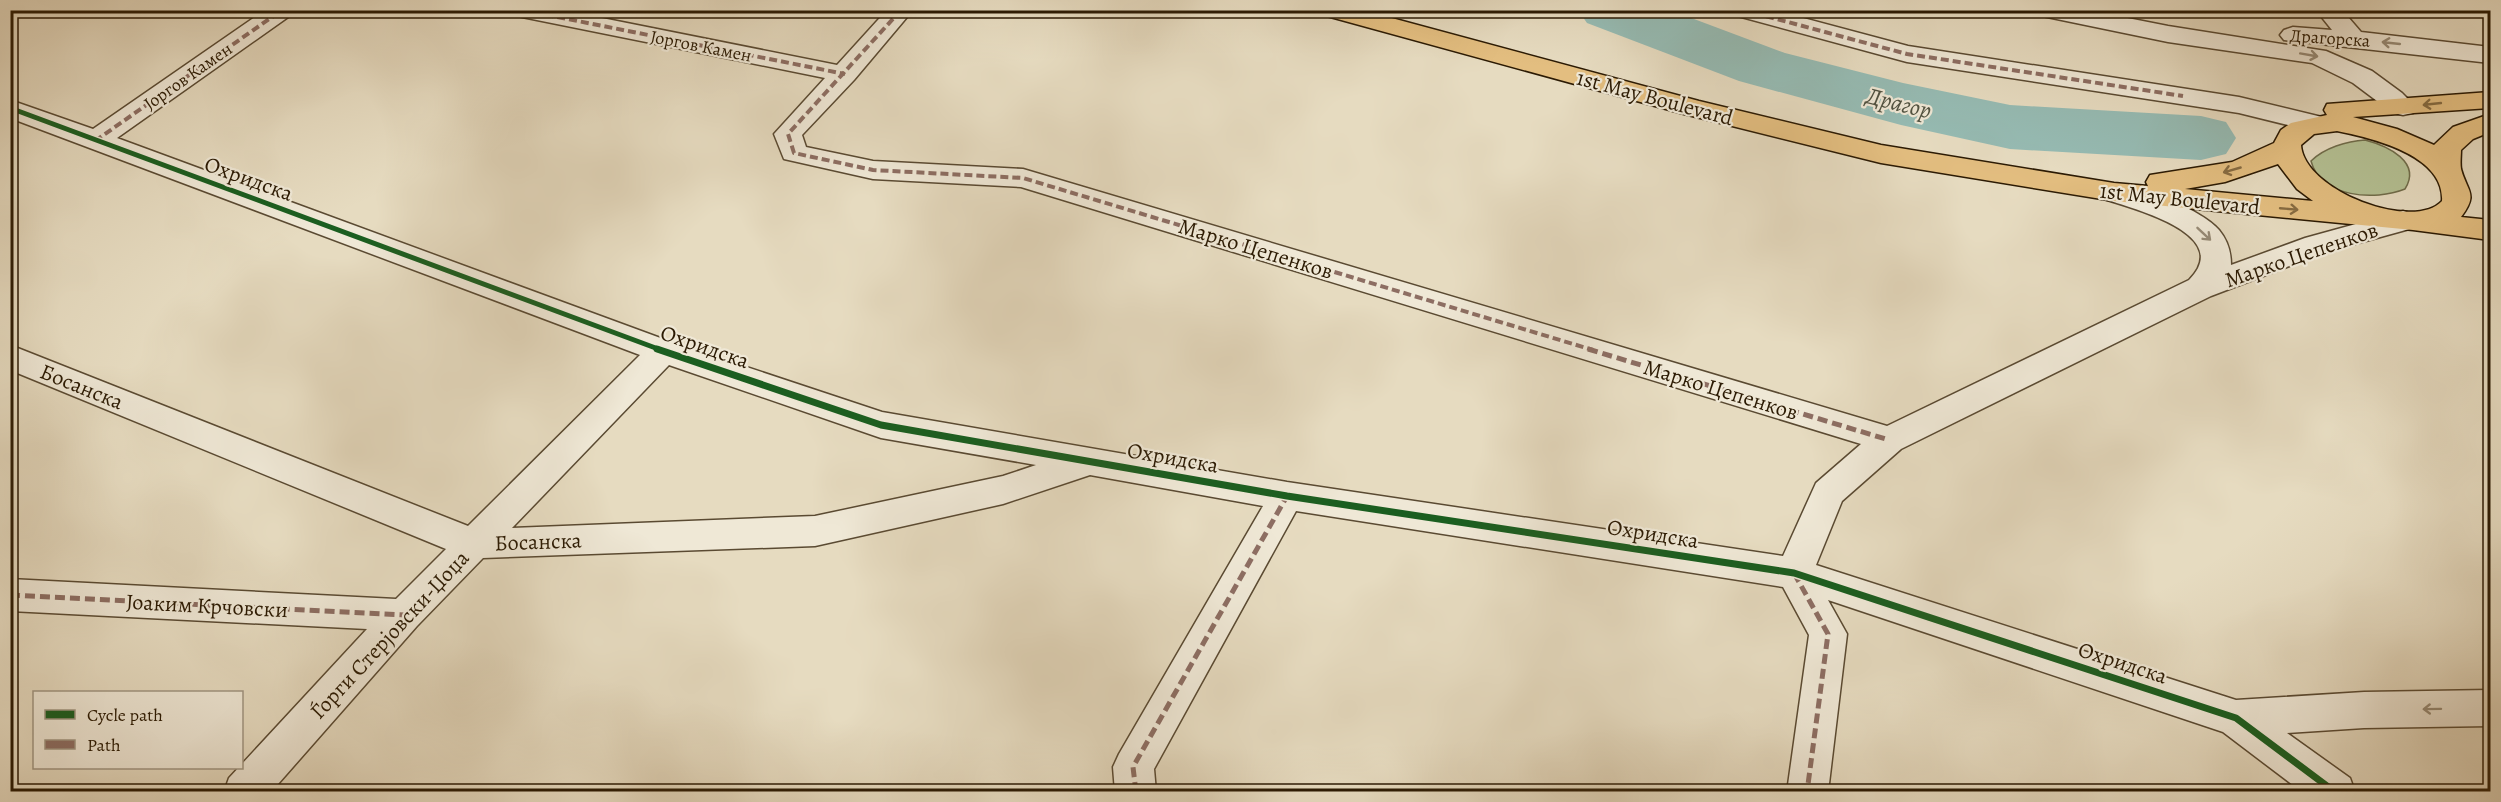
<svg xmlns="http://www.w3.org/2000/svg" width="2501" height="802" font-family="Alegreya,serif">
	<rect width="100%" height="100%" fill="#e6dbc0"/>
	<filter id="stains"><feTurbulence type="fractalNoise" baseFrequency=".00333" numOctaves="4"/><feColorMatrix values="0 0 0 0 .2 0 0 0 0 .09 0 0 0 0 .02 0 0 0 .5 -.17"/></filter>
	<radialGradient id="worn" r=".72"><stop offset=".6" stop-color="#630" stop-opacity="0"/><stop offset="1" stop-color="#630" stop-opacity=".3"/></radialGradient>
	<path fill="#b4c093" stroke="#706d4b" stroke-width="1.5" d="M 2365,140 C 2388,146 2422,162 2405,189 C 2375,201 2321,198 2311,161 C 2324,148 2347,141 2365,140 Z"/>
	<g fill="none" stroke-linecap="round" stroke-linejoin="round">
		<path fill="#96bbb3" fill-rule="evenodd" d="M 1578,10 L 1670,10 L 1785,53 L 1903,83 L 2010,105 L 2201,116 L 2226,122 L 2236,138 L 2226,154 L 2201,160 L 2010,149 L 1901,125 L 1739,81 L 1587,23 Z"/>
		<defs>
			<g id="minor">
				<path d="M 265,10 L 294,10 L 291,15 L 117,138 L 674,343 L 882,412 L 1287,482 L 1783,556 L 1816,483 L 1861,444 L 1021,187 L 873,179 L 784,159 L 774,134 L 825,78 L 522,17 L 513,15 L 510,10 L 562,10 L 837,65 L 887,10 L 913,10 L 854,80 L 802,135 L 806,147 L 873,161 L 1023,169 L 1887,426 L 2189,280 C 2235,234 2134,209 2104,199 L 2100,192 L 2104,185 C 2129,179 2203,210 2219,230 C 2228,241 2231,252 2231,265 L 2305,238 L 2403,211 L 2413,214 L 2418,221 L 2413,228 L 2326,252 L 2211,296 L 1901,449 L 1842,501 L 1816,565 L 2236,700 L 2364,692 L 2490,690 L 2490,726 L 2364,728 L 2287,733 L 2350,778 L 2355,792 L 2302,792 L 2223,732 L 1828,600 L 1847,634 L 1828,792 L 1787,792 L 1809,635 L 1783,587 L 1296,511 L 1154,769 L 1156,792 L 1115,792 L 1113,767 L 1119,754 L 1263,506 L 1090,475 L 1003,504 L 815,546 L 483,558 L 417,626 L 271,792 L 224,792 L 229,778 L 367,629 L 10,611 L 10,579 L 396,599 L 446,549 L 10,370 L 10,345 L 468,526 L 640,355 L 10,118 L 10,100 L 93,129 ZM 669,365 L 881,438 L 1036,465 L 1003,476 L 815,516 L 512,528 Z"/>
				<path d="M 1731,10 L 1773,10 L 1908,46 L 2239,97 L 2326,118 L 2330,124 L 2326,130 L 2316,132 L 2239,113 L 1907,62 L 1734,15 Z"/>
				<path d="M 2035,10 L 2087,10 L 2168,26 L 2326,51 L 2372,71 L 2402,93 L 2416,107 L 2413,113 L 2403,115 L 2393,113 L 2353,83 L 2312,63 L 2168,42 L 2047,17 L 2038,15 Z"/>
				<path d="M 2316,10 L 2342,10 L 2361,32 L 2490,47 L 2490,63 L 2284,40 L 2280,35 L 2284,30 L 2293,27 L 2332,30 Z"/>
			</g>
			<path id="major" d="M 1320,10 L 1362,10 L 1699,101 L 1881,145 L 2114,183 L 2148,186 L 2146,182 L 2150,175 L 2232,162 L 2274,143 L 2281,130 L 2291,123 L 2327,115 L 2324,110 L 2327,104 L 2490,92 L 2490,108 L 2353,117 L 2397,129 L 2434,145 L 2453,127 L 2490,114 L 2490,132 L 2473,139 L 2461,150 C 2461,155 2460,163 2461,169 C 2467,192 2479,193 2461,217 L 2490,220 L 2490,240 L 2413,230 L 2114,201 L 1881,163 L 1684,114 L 1323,15 ZM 2337,131 C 2372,138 2445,155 2442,201 C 2414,232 2304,191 2301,145 L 2314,134 ZM 2278,164 L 2297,189 L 2313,201 L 2185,189 L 2225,182 Z"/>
		</defs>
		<use href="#minor" stroke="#5a4a32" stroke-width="3"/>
		<use href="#major" stroke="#2b1a03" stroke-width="3"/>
		<use href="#minor" fill="#efe8d6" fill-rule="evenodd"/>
		<use href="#major" fill="#e3be80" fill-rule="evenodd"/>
		<g stroke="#8d6e63" stroke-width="4" stroke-dasharray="8 4" stroke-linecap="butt">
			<path d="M 522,10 L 845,74"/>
			<path d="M 901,10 L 788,134 L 794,153 L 873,170 L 1023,178 L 1593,350"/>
			<path d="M 1743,10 L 1907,54 L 2183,96"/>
			<path d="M 95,141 L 282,10"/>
		</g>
		<g stroke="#8d6e63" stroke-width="5" stroke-dasharray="10 5" stroke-linecap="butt">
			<path d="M 1588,349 L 1889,440"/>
			<path d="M 1794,573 L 1828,634 L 1807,792"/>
			<path d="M 10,595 L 404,615"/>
			<path d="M 1136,792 L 1133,767 L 1287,496"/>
		</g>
		<defs>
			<path id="cycleway-far1" d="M 10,108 L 661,350"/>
			<path id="cycleway" d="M 657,349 L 881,425 L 1287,496 L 1794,573 L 2236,718 L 2335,792"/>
		</defs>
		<use href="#cycleway-far1" stroke="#efe8d6" stroke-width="8"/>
		<use href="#cycleway" stroke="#efe8d6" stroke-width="10"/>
		<use href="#cycleway-far1" stroke="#1b5e20" stroke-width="5"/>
		<use href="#cycleway" stroke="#1b5e20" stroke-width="7"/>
	</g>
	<defs><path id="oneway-shaft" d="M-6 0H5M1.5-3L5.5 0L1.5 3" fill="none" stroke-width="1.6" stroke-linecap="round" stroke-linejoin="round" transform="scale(1.5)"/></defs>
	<g stroke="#978b77">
		<use href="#oneway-shaft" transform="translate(2391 43) rotate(-174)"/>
		<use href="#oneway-shaft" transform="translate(2309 55) rotate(10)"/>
		<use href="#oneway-shaft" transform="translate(2204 234) rotate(43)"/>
		<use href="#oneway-shaft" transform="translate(2432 709) rotate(179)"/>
	</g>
	<g stroke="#876c42">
		<use href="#oneway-shaft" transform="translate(2432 104) rotate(174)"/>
		<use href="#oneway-shaft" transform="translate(2232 170) rotate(164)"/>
		<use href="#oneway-shaft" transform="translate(2289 209) rotate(5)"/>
	</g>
	<g text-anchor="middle" stroke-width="4.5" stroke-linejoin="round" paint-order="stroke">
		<g font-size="18" fill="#2b1a03" stroke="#efe8d6">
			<text transform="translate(2330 38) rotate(4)" y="6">Драгорска</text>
			<text transform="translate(701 46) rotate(11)" y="6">Јоргов Камен</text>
			<text transform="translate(188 76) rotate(-35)" y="6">Јоргов Камен</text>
		</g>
		<g font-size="22" fill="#2b1a03" stroke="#efe8d6">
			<text transform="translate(1655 97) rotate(15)" y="8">1st May Boulevard</text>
			<text transform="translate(249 178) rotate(20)" y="8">Охридска</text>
			<text transform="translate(2180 198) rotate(6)" y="8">1st May Boulevard</text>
			<text transform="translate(1256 248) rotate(17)" y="8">Марко Цепенков</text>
			<text transform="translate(2301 254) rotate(-19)" y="8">Марко Цепенков</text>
			<text transform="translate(705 346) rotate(19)" y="8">Охридска</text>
			<text transform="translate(82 386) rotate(22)" y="8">Босанска</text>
			<text transform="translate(1721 389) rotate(17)" y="8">Марко Цепенков</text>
			<text transform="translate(1173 457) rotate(10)" y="8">Охридска</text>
			<text transform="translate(1653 533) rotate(9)" y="8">Охридска</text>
			<text transform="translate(538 541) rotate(-2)" y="8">Босанска</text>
			<text transform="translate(207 605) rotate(3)" y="8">Јоаким Крчовски</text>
			<text transform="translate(389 634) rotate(-47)" y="8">Ѓорги Стерјовски-Џоџа</text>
			<text transform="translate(2123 662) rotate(18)" y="8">Охридска</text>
		</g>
		<g font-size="24" font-style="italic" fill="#505241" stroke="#efe8d6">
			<text transform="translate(1899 103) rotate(14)" y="8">Драгор</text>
		</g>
	</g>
	<rect width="2501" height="802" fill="none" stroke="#e6dbc0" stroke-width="36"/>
	<rect x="12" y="12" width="2477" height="778" fill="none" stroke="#2b1a03" stroke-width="3"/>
	<rect x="18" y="18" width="2465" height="766" fill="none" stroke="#2b1a03" stroke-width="1.5"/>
	<rect x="33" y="691" width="210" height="78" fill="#efe8d6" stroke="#a19682" stroke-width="1.5"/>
	<rect x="45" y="710" width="30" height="9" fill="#1b5e20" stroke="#a19682" stroke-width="1.5"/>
	<text x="87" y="721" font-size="18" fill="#2b1a03">Cycle path</text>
	<rect x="45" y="740" width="30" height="9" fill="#8d6e63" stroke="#a19682" stroke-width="1.5"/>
	<text x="87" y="751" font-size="18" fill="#2b1a03">Path</text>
	<rect width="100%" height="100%" filter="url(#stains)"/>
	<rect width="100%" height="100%" fill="url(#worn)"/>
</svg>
